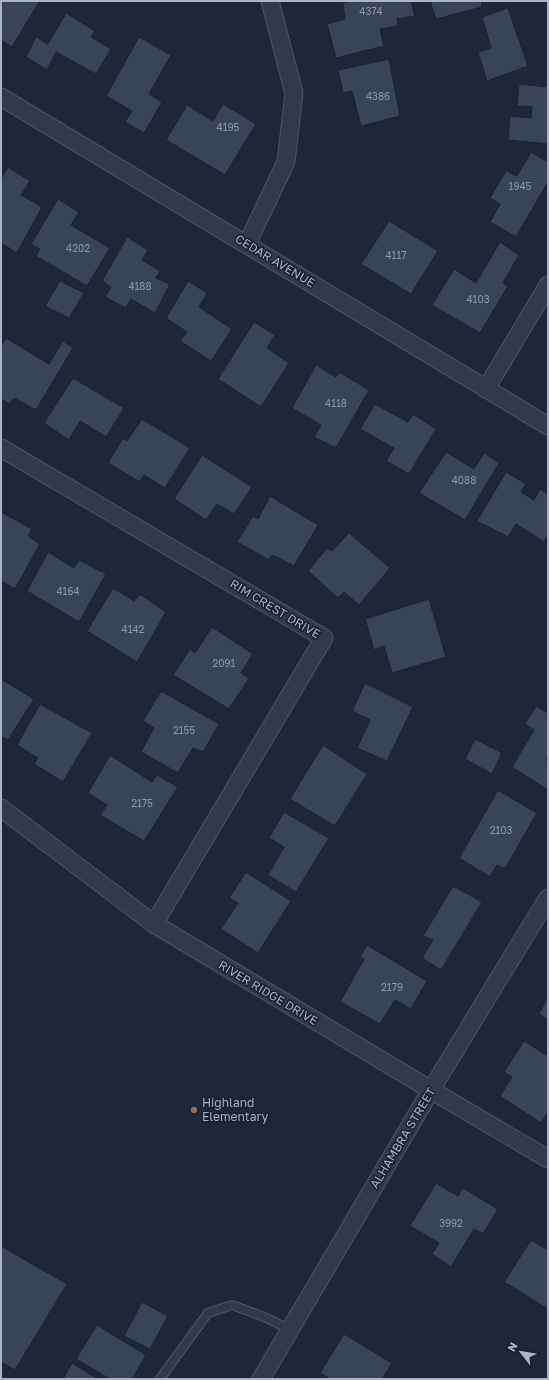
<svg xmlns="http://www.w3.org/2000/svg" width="549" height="1380" font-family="'Golos Text',sans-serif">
	<rect width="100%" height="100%" fill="#1e273a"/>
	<g fill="#39435a" stroke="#192030">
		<path d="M 1,1 L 37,1 L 39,2 L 12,47 L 1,40 Z"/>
		<path d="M 350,1 L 411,1 L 415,16 L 397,19 L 398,26 L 380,29 L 384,46 L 336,58 L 327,24 L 345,19 L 343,3 Z"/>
		<path d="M 430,1 L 481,1 L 482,7 L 436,19 Z"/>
		<path d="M 508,8 L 528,66 L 487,81 L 478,52 L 491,48 L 482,17 Z"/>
		<path d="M 66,13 L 95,31 L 91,37 L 111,49 L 96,74 L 56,52 L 47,70 L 26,57 L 36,37 L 48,44 Z"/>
		<path d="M 139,37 L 171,55 L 149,94 L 162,102 L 144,133 L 125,122 L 132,111 L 106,96 Z"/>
		<path d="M 389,59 L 400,116 L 361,126 L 352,91 L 343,93 L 338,70 Z"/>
		<path d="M 519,84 L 548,87 L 548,144 L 508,140 L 510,116 L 531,118 L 532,107 L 517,106 Z"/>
		<path d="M 223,104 L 256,124 L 225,175 L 166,140 L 187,105 L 213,121 Z"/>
		<path d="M 531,152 L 548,162 L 548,182 L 516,237 L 490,222 L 500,204 L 490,198 L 506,171 L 517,176 Z"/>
		<path d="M 8,167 L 30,181 L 21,195 L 42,207 L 17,253 L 1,243 L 1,179 Z"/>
		<path d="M 58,199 L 79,212 L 71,225 L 110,248 L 87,286 L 36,256 L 40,249 L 31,244 Z"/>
		<path d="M 389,221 L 438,251 L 411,294 L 361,264 Z"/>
		<path d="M 127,237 L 148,250 L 142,260 L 160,271 L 156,278 L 170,284 L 155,313 L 131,299 L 126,308 L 105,297 L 111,287 L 102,281 Z"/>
		<path d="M 500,242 L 519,255 L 503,283 L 508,286 L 480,333 L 432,305 L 454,269 L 476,283 Z"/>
		<path d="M 60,281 L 84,293 L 69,318 L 45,306 Z"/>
		<path d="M 188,281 L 207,293 L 199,307 L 232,329 L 211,361 L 180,341 L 187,332 L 166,318 Z"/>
		<path d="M 254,322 L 275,335 L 267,348 L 289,363 L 261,407 L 218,379 Z"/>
		<path d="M 6,338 L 49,364 L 63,341 L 73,348 L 36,410 L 14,398 L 10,404 L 1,399 L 1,346 Z"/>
		<path d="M 316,365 L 336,377 L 339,372 L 369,390 L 336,448 L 314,437 L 321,425 L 292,408 Z"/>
		<path d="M 73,378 L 124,408 L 106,437 L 80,421 L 69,440 L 44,423 Z"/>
		<path d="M 375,404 L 408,422 L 413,414 L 436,429 L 409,474 L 386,461 L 394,448 L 360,429 Z"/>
		<path d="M 142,419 L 190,448 L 165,488 L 144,475 L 140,482 L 108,463 L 123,438 L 127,441 Z"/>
		<path d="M 446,452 L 474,469 L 484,453 L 499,463 L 465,520 L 419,493 Z"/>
		<path d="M 202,455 L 252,487 L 234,514 L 217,504 L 206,520 L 174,499 Z"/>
		<path d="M 506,472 L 526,484 L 521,492 L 534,500 L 540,489 L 548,494 L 548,535 L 544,542 L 516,524 L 508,537 L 477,521 Z"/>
		<path d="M 270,496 L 318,525 L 294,566 L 272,555 L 269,560 L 237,542 L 253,516 L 258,519 Z"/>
		<path d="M 1,512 L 32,529 L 28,536 L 40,544 L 15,589 L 1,581 Z"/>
		<path d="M 349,533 L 390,568 L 359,605 L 344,592 L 338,598 L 308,571 L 327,548 L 332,551 Z"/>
		<path d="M 48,552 L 74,568 L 79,560 L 106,574 L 79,622 L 27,591 Z"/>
		<path d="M 113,588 L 134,601 L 140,594 L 166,612 L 137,662 L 87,631 Z"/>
		<path d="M 429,599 L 446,657 L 392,673 L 384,646 L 374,650 L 365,619 Z"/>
		<path d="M 212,627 L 253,654 L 241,673 L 249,678 L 229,709 L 173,675 L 190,649 L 195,653 Z"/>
		<path d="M 1,679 L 34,699 L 8,740 L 1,736 Z"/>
		<path d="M 365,683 L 413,707 L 387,761 L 357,748 L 370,720 L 352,711 Z"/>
		<path d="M 161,691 L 219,724 L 203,752 L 193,748 L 178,773 L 141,752 L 154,728 L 143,721 Z"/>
		<path d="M 40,704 L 92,733 L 63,782 L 34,764 L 38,758 L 17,745 Z"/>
		<path d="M 536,706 L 548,713 L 548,757 L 546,760 L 548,761 L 548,790 L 512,767 L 534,730 L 525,724 Z"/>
		<path d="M 475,739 L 502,753 L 492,774 L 465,759 Z"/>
		<path d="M 323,745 L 367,774 L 335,826 L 290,799 Z"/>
		<path d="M 110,755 L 152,782 L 157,775 L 178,787 L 144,841 L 100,815 L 107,805 L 88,793 Z"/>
		<path d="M 498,790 L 537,813 L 505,869 L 497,865 L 490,877 L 459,858 Z"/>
		<path d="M 284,812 L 329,838 L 296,892 L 268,875 L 284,847 L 269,838 Z"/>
		<path d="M 246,872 L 291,901 L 258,953 L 221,929 L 238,903 L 229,898 Z"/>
		<path d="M 453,886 L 482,902 L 441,970 L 422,958 L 433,940 L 423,936 Z"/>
		<path d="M 367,945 L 427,981 L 411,1009 L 395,1000 L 380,1024 L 340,1002 L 364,959 L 360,957 Z"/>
		<path d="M 548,996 L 548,1020 L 539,1014 Z"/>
		<path d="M 524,1041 L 548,1056 L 548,1112 L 541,1123 L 500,1096 L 512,1077 L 504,1072 Z"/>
		<path d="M 436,1183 L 458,1196 L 463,1188 L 498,1209 L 483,1234 L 474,1229 L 451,1267 L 432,1254 L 439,1243 L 410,1226 Z"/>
		<path d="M 531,1240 L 548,1250 L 548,1309 L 504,1282 Z"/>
		<path d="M 1,1246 L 67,1284 L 15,1370 L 1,1362 Z"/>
		<path d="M 142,1302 L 168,1316 L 150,1349 L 124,1336 Z"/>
		<path d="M 97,1325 L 146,1355 L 132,1379 L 110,1379 L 76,1359 Z"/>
		<path d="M 344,1334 L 392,1363 L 382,1379 L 330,1379 L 320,1373 Z"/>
		<path d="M 72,1363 L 98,1379 L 63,1379 Z"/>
	</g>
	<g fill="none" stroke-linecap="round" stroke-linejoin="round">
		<defs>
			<path id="service" d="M 160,1379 L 208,1313 L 232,1305 L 267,1318 L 290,1330"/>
			<g id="minor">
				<path d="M 1,97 L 548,426"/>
				<path d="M 247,244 L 286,162 L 294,93 L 270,1"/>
				<path d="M 486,389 L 548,285"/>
				<path d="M 1,448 L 324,638 L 154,924"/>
				<path d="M 1,808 L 154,924 L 431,1090 L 548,1159"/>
				<path d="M 261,1379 L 431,1090 L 548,898"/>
			</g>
		</defs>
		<use href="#service" stroke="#4f5668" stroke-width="10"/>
		<use href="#minor" stroke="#4f5668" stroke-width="19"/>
		<use href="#service" stroke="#32394a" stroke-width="8"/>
		<use href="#minor" stroke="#32394a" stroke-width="17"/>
	</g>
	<circle fill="#8d6e63" stroke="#171e2e" stroke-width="1.5" cx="194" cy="1110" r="4"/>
	<g text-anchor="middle" stroke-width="3" stroke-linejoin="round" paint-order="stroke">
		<g font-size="10" fill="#8f97ac">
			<text x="371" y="15">4374</text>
			<text x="378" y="100">4386</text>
			<text x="228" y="131">4195</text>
			<text x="520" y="190">1945</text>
			<text x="78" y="252">4202</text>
			<text x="396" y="259">4117</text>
			<text x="140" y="290">4188</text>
			<text x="478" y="303">4103</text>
			<text x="336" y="407">4118</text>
			<text x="464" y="484">4088</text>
			<text x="68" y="595">4164</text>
			<text x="133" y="633">4142</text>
			<text x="224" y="667">2091</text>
			<text x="184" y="734">2155</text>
			<text x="142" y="807">2175</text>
			<text x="501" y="834">2103</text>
			<text x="392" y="991">2179</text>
			<text x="451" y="1227">3992</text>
		</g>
		<g font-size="12" fill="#acb3c7" stroke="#171e2e">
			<text transform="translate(275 261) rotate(31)" y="4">CEDAR AVENUE</text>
			<text transform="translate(275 609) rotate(31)" y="4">RIM CREST DRIVE</text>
			<text transform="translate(268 993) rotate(31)" y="4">RIVER RIDGE DRIVE</text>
			<text transform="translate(403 1138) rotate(-59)" y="4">ALHAMBRA STREET</text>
		</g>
		<g font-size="12" fill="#acb3c7" stroke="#171e2e" text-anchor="start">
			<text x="202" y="1107">Highland<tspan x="202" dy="14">Elementary</tspan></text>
		</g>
	</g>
	<rect width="549" height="1380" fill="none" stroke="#acb3c7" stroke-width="4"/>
	<g transform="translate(521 1352) rotate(301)" stroke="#171e2e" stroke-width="3" paint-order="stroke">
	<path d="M0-3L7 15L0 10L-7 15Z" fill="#acb3c7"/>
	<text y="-6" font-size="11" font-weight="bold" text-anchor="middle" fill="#acb3c7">N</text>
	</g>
</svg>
